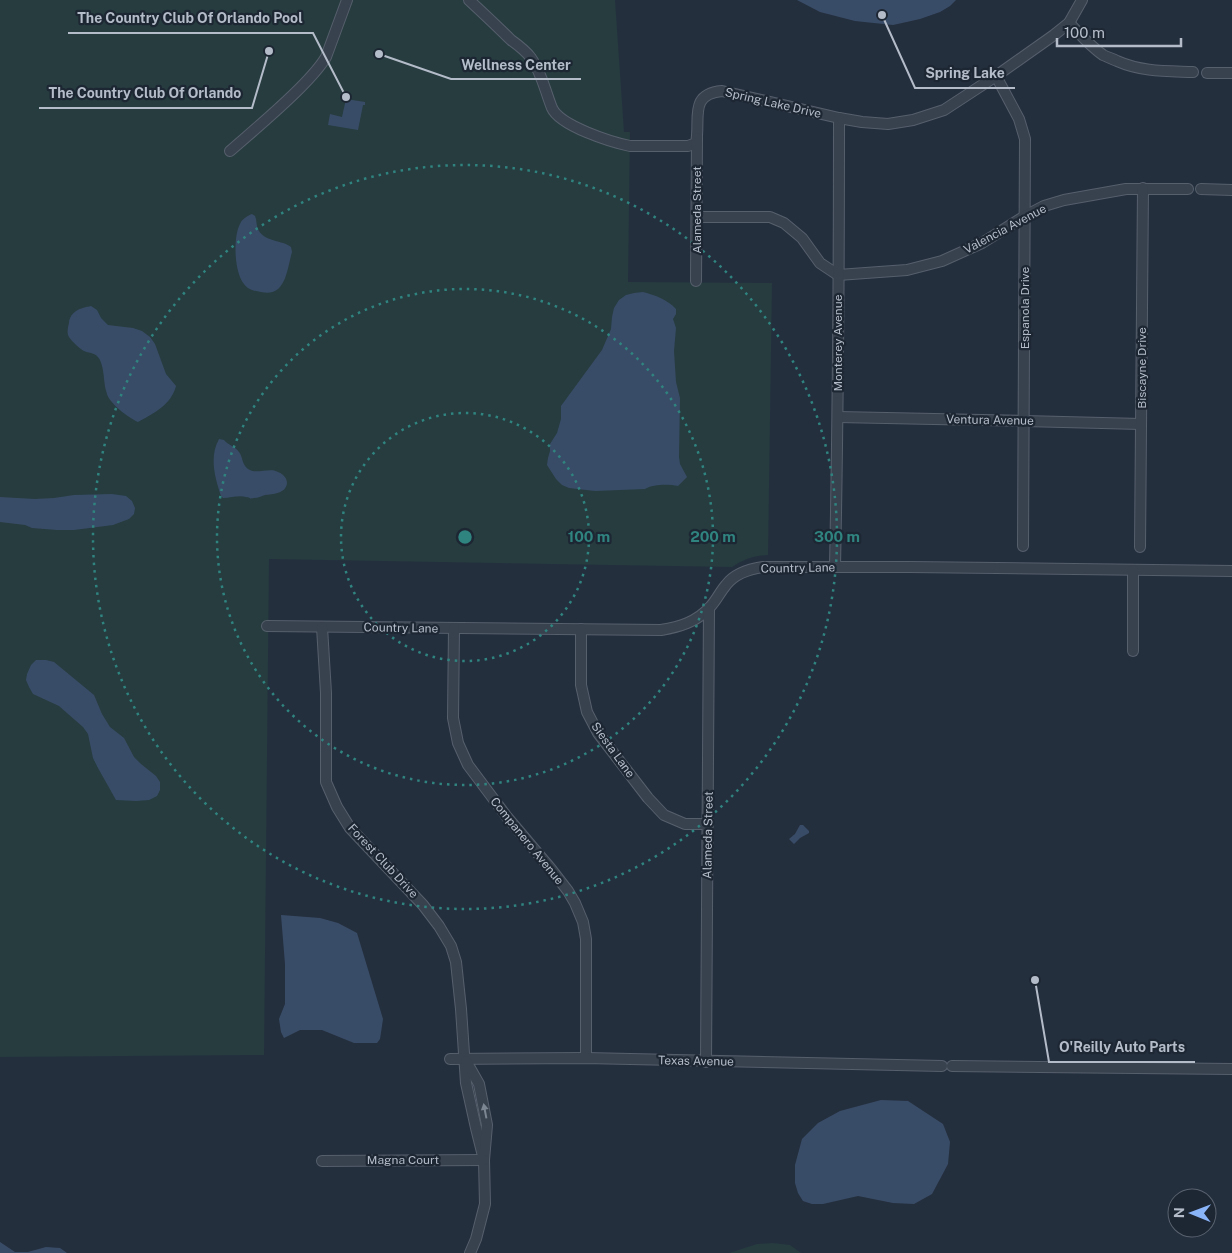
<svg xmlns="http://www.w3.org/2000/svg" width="1232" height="1253" font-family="'Public Sans',sans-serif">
	<rect width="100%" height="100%" fill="#242f3e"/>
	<g fill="#263c3f">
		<path d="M 0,0 L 615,0 L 624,132 L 630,132 L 628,282 L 772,283 L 768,555 C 754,556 744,559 732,567 L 269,559 L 264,1055 L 0,1057 Z"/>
		<path d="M 773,1243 L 790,1245 L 801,1253 L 729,1253 L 757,1244 Z"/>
	</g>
	<g fill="#394c67">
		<path d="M 797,0 L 956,0 L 950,6 L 940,12 L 920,19 L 893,25 L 855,21 L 820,12 Z"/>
		<path d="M 346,99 L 365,102 L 365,105 L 363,105 L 358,130 L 328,125 L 330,114 L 342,117 Z"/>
		<path d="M 252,214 L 255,216 C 257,220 256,227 259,231 C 266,242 282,240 291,247 L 292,252 C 287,269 286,298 261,292 C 255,291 248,290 244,284 C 234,272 233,237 240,224 C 242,219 247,216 252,214 Z"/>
		<path d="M 643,292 C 655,295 668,300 676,309 L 676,314 L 673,319 L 676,328 L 674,351 L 676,382 L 680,398 L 679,457 L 680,464 L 687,477 L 678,486 C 669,484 653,484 645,489 L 595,491 L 569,488 L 562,485 L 556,479 L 547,465 L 548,458 L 550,451 L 550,444 L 557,433 L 561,419 L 561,406 L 602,350 L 611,329 L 612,317 L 614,308 L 619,300 L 626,295 L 634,293 Z"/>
		<path d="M 91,306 L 97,310 L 101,318 L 108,325 L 133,328 L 142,331 L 150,337 L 155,344 L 166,374 L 176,386 C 171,405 154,413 138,422 C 129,418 110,404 107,394 C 103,383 105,371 100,360 C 96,352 91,354 84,351 C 79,348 70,340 68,335 C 67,331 68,327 69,323 C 70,311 81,308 91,306 Z"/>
		<path d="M 219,439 L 224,440 C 229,446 235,446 239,452 C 243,457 242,465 248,469 C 256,475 269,467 278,472 C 283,474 287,478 287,483 C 286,494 272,494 265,495 C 261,496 258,498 254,498 C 247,499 253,498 246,497 C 239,495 230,498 223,498 L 221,496 C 215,478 209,457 219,439 Z"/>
		<path d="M 112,494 L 126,496 L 132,501 L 135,508 L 134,514 L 129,519 L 113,525 L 74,530 L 57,530 L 32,528 L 25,525 L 0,522 L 0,497 L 35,499 L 54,498 L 74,495 Z"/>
		<path d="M 36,660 L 46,660 L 54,662 L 94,695 L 102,714 L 110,727 L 124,738 L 134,757 L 141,764 L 156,776 L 160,782 L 160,790 L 157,796 L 149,800 L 136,801 L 116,800 L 98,768 L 93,758 L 88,734 L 83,727 L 59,706 L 33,694 L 29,687 L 26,680 L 27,674 L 31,665 Z"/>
		<path d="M 800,825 L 803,825 L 809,831 L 809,833 L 800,838 L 794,844 L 789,839 L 795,834 Z"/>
		<path d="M 281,915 L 320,918 L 338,923 L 357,933 L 383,1019 L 380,1039 L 377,1043 L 354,1043 L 322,1030 L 300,1030 L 284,1038 L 281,1032 L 279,1019 L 285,1004 L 285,964 Z"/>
		<path d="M 881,1100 L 908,1101 L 943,1124 L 950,1142 L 948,1164 L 932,1194 L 914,1204 L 893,1203 L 858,1196 L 823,1204 L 812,1204 L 803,1201 L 798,1193 L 795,1183 L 795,1165 L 802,1139 L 818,1123 L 840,1111 Z"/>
		<path d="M 0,1242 L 15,1252 L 28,1252 L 46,1247 L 60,1248 L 67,1253 L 0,1253 Z"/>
	</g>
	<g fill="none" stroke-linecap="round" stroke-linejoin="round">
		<defs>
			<g id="street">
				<path d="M 469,0 C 483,13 497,26 511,40 C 518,45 526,51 531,58 C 542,73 545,91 552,108 C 560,126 611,142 630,146 L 688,146 L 696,143 C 701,120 688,94 722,91 L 839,118 L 862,122 L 888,124 L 913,120 L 944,110 L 996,76 L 1054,35 L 1069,23 L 1082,0"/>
				<path d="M 1069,23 C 1080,34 1090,46 1103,55 C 1107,57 1113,59 1117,61 C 1142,72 1166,71 1193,72"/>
				<path d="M 1207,73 L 1232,73"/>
				<path d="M 996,76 L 1019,119 L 1025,139 L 1023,546"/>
				<path d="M 230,151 C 253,131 277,111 299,89 C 309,79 319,69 326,57 L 347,0"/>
				<path d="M 1201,189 L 1232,190"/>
				<path d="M 697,217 L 770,217 L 784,223 L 802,238 L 820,263 L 838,275 L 907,270 L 942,261 L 982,243 L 1025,216 L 1044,206 L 1064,200 L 1126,189 L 1188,189"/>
				<path d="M 696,281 L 697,138"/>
				<path d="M 838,417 L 1024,421 L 1141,424"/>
				<path d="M 1140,547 L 1143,188"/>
				<path d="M 835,567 C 838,417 839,268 839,118"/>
				<path d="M 267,626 L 661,630 C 679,627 697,622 710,607 C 716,601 720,592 726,585 C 735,573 749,569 763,567 L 910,567 L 1232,571"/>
				<path d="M 322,627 L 326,693 L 326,782 L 337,807 L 350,828 L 423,905 L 439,926 L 451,946 L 456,962 L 461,1009 L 466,1083 L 476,1128 L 484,1160"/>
				<path d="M 454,628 L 453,718 L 458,743 L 468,765 L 507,817 L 551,869 L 568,891 L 575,903 L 583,922 L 586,939 L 586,1058"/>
				<path d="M 581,629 L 581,685 L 587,712 L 598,733 L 648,798 L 664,815 L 685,824 L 708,824"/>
				<path d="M 1133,651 L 1133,570"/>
				<path d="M 450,1059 L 586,1058 L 942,1066"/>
				<path d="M 466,1061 L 479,1084 L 487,1125 L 484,1160 L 485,1204 L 476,1239 L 470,1253"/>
				<path d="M 706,1062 L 709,608"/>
				<path d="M 952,1066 L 1232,1069"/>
				<path d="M 322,1161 L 484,1160"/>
			</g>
		</defs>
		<use href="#street" stroke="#565f6c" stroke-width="12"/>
		<use href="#street" stroke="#38414e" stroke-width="10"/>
	</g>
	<defs><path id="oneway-solid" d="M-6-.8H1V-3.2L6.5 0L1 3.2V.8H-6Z" transform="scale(1.25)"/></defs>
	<use fill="#7c8592" href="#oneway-solid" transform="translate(485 1111) rotate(-101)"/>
	<g fill="none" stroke="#308480" stroke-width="2.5" stroke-dasharray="2.5 5">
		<circle cx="465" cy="537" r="124"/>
		<circle cx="465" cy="537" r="248"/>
		<circle cx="465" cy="537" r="372"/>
	</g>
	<g text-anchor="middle" stroke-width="4.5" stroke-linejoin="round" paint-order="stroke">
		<g font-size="12" fill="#b4bcc9" stroke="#1d2633">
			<text transform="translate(773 103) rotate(13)" y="4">Spring Lake Drive</text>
			<text transform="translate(697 210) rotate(-90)" y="4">Alameda Street</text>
			<text transform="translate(1005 229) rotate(-28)" y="4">Valencia Avenue</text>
			<text transform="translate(1025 308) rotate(-90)" y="4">Espanola Drive</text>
			<text transform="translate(838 343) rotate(-90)" y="4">Monterey Avenue</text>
			<text transform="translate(1142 368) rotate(-90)" y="4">Biscayne Drive</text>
			<text transform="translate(990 420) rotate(1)" y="4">Ventura Avenue</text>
			<text transform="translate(798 568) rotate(-1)" y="4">Country Lane</text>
			<text transform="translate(401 628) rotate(1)" y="4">Country Lane</text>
			<text transform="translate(613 750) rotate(54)" y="4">Siesta Lane</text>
			<text transform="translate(708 835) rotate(-89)" y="4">Alameda Street</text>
			<text transform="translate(527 841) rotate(51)" y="4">Companero Avenue</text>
			<text transform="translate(383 861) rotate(47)" y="4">Forest Club Drive</text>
			<text transform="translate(696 1061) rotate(1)" y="4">Texas Avenue</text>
			<text x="403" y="1164">Magna Court</text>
		</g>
	</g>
	<circle cx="465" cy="537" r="8" fill="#308480" stroke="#1d2633" stroke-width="2.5"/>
	<g font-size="15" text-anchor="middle" font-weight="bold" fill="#308480" stroke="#1d2633" stroke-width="4.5" stroke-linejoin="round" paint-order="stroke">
		<text x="589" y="542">100 m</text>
		<text x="713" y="542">200 m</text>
		<text x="837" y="542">300 m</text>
	</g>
	<path fill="none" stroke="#b4bcc9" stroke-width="2" d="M346 97L313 33H68M379 54L451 79H581M882 15L915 88H1015M269 51L252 108H39M1035 980L1049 1062H1195"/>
	<g fill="#b4bcc9" stroke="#1d2633" stroke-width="2">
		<circle cx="346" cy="97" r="5"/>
		<circle cx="379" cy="54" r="5"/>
		<circle cx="882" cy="15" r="5"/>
		<circle cx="269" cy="51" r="5"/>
		<circle cx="1035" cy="980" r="5"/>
	</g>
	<g font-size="14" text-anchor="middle" font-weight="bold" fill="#b4bcc9" stroke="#1d2633" stroke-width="4.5" stroke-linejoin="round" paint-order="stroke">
		<text x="190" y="23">The Country Club Of Orlando Pool</text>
		<text x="516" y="70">Wellness Center</text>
		<text x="965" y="78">Spring Lake</text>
		<text x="145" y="98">The Country Club Of Orlando</text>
		<text x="1122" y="1052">O'Reilly Auto Parts</text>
	</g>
	<g transform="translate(1192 1213) rotate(271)"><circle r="24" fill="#1d2633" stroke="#59626f"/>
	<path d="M0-4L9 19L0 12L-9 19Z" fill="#8ab4f8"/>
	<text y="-8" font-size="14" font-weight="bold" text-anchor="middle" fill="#b4bcc9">N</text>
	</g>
	<path d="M1057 38v8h124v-8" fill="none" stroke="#b4bcc9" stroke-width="2.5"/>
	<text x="1064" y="38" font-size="15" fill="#b4bcc9" stroke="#1d2633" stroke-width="4" paint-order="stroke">100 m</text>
</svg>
